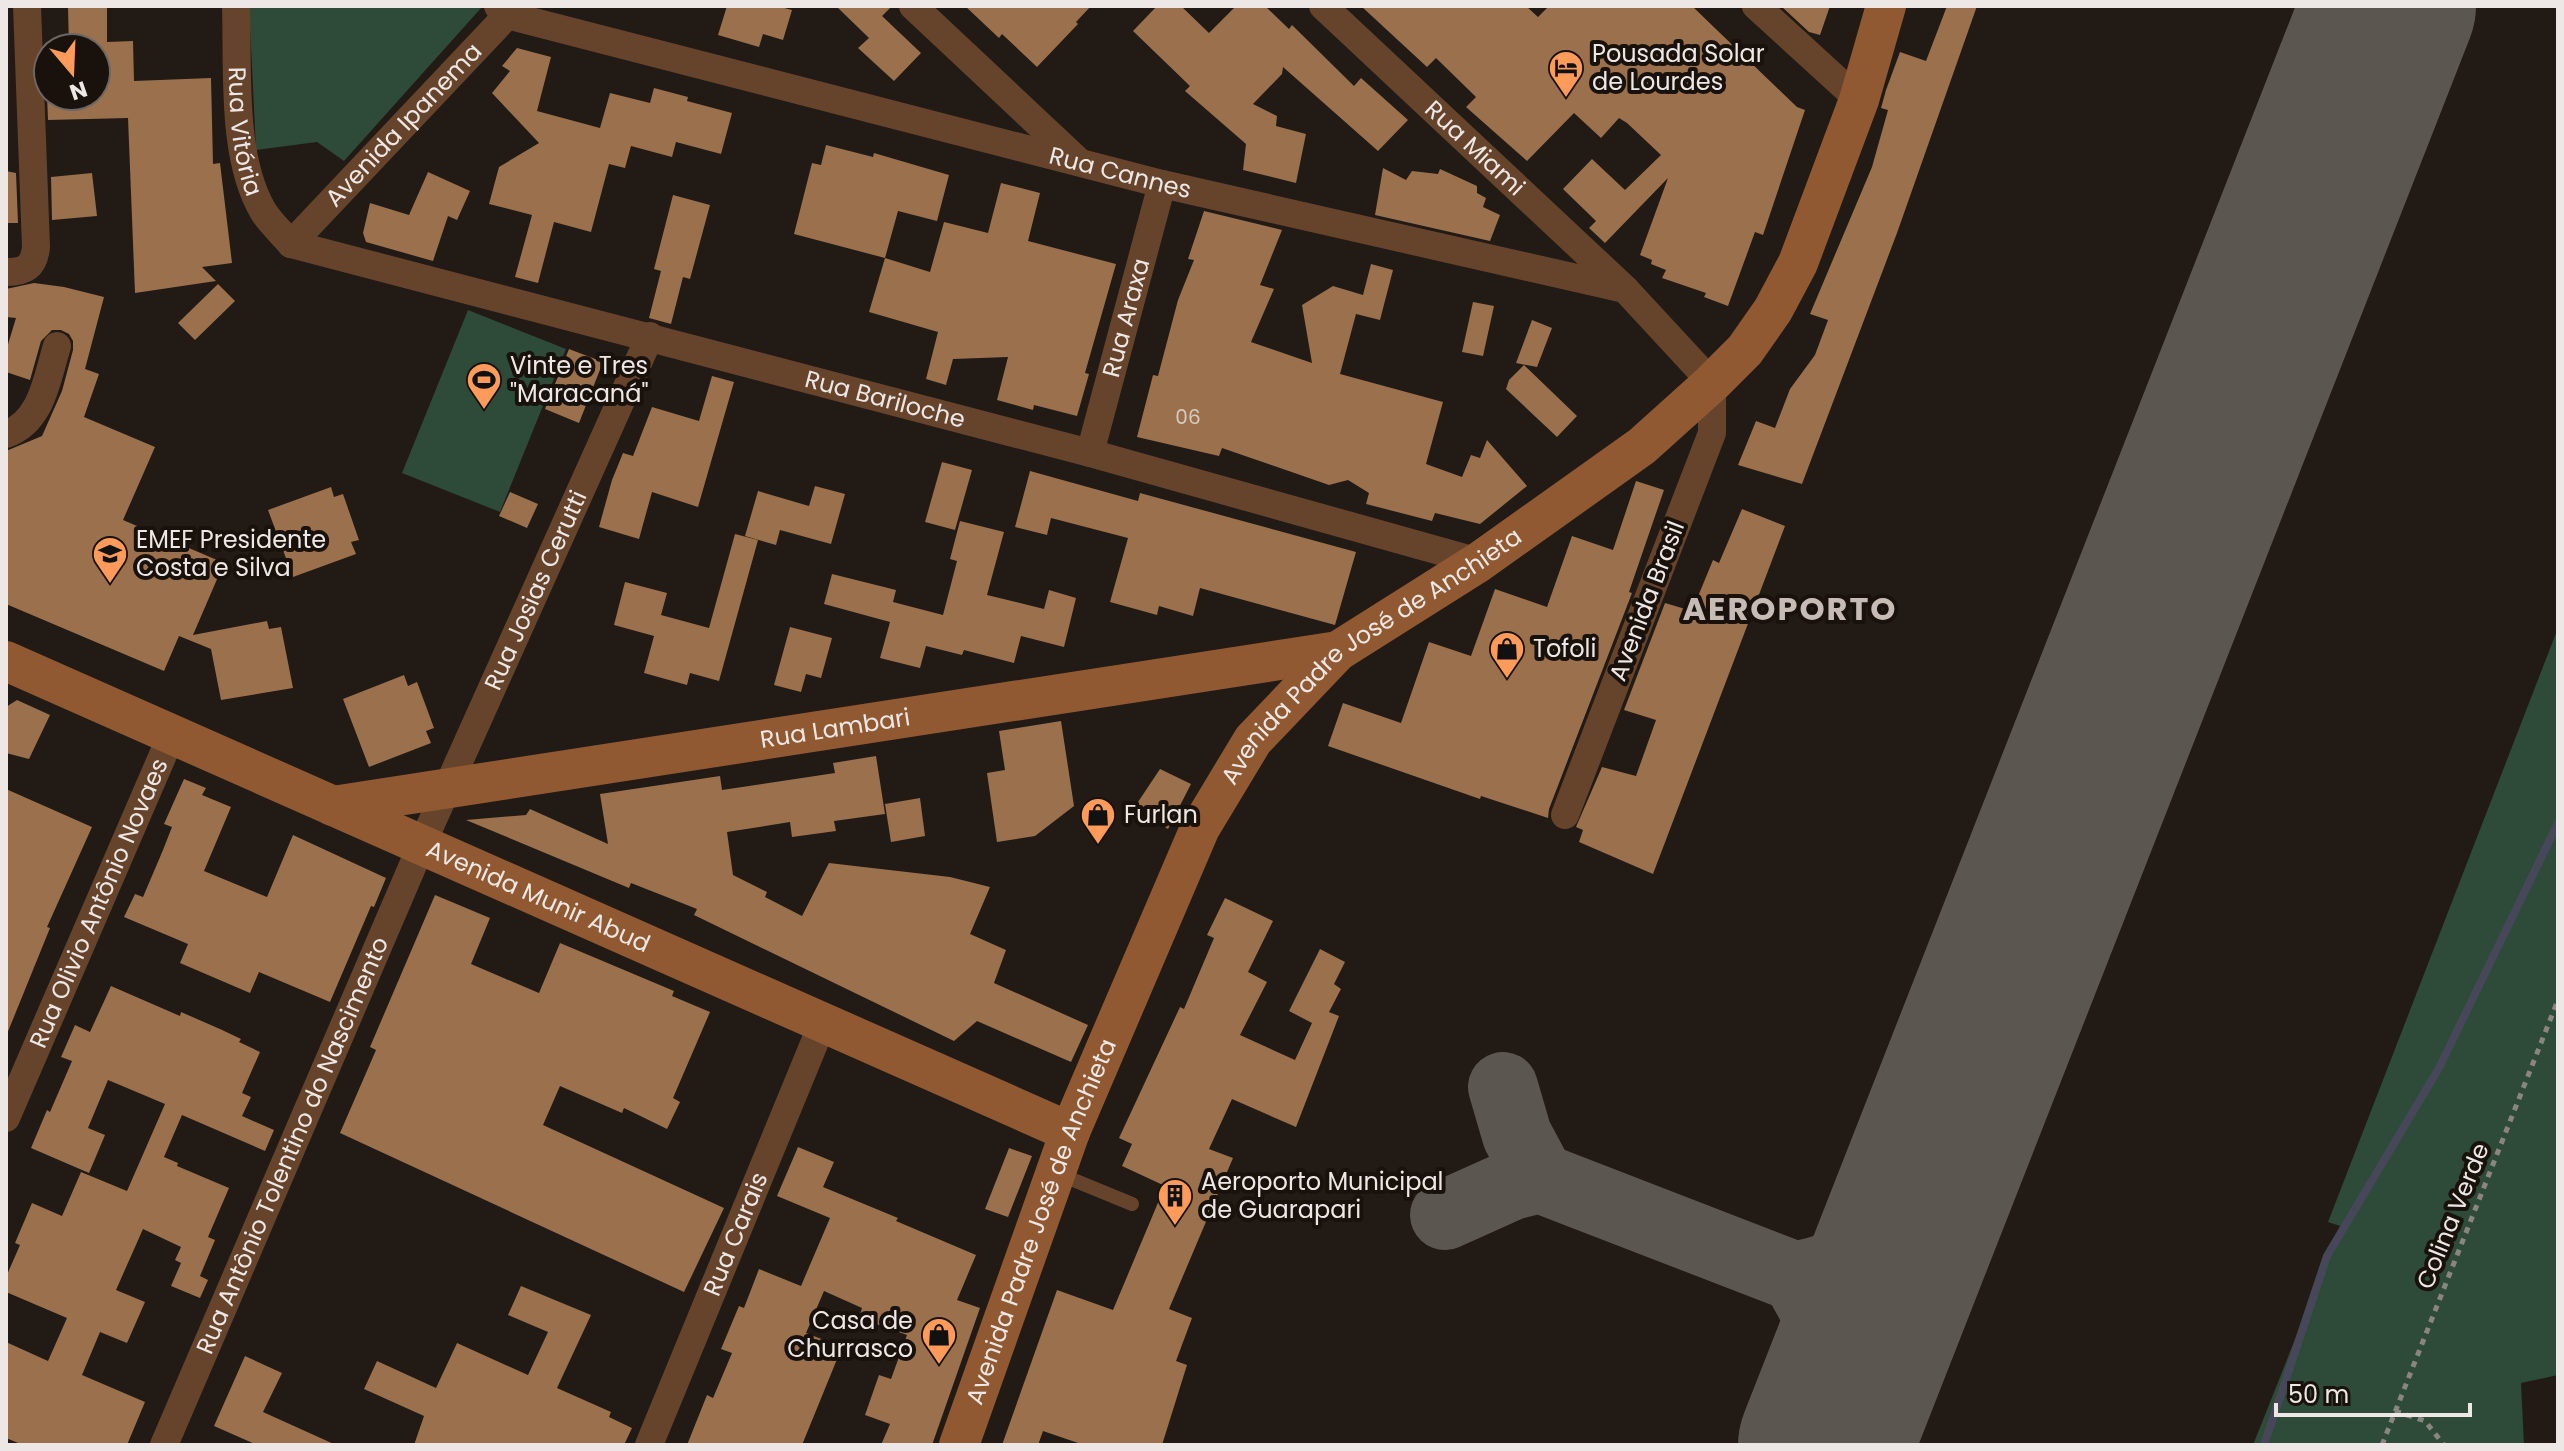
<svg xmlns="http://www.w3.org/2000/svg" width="2564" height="1451" font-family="Poppins,sans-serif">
	<rect width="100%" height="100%" fill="#211a15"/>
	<g fill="#2e4a38">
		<path d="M 249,6 L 481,6 L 482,7 L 344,161 L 317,142 L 256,150 Z"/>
		<path d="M 468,310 L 566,349 L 500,512 L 402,473 Z"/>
		<path d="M 2558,628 L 2558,1375 L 2521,1383 L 2524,1445 L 2253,1445 L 2340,1226 L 2328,1222 Z"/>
	</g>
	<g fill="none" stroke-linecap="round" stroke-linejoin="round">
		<path stroke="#47475a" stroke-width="8" d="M 2264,1445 L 2327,1256 L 2439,1068 L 2558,823"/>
		<g stroke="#5c5651" stroke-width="70">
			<path d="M 1503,1087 L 1517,1135 L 1540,1178"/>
			<path d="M 1445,1215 L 1512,1185 L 1540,1178 L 1796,1277 C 1810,1302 1827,1328 1831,1357 C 1835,1386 1830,1417 1825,1445"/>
			<path d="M 1796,1277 C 1810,1273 1826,1270 1839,1264 C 1882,1245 1908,1209 1932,1171"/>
		</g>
		<path stroke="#5c5651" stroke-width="174" d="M 1825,1445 L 2389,6"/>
	</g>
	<g fill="#9b704d">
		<path d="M 107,6 L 107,42 L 133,41 L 134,81 L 211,78 L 213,164 L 220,163 L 232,263 L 202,267 L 216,281 L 135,293 L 128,118 L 48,120 L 47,96 L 96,96 L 96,48 L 69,48 L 68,7 Z"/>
		<path d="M 727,6 L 777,6 L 792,10 L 783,40 L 763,34 L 759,47 L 718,35 Z"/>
		<path d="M 836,6 L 892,6 L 882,16 L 921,53 L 894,81 L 858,48 L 869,38 Z"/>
		<path d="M 965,6 L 1091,6 L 1076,22 L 1078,24 L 1037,67 L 1002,34 L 999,38 Z"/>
		<path d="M 1157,6 L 1181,6 L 1209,33 L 1236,6 L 1265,6 L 1289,29 L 1292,25 L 1354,86 L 1361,78 L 1408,120 L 1378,151 L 1283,67 L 1282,74 L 1253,104 L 1277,116 L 1276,126 L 1306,134 L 1296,183 L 1243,170 L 1246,144 L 1185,91 L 1190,86 L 1133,31 Z"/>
		<path d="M 1361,6 L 1526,6 L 1538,17 L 1549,6 L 1692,6 L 1797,107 L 1805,110 L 1763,235 L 1755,232 L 1728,306 L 1704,297 L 1706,293 L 1662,278 L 1666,270 L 1651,264 L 1652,260 L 1640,255 L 1668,178 L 1605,243 L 1589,228 L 1596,221 L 1563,189 L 1592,159 L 1625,190 L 1661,155 L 1627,123 L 1619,118 L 1601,138 L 1574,113 L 1527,161 L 1466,107 L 1476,97 L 1436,58 L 1427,67 Z"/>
		<path d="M 1781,6 L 1830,6 L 1820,35 L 1809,32 Z"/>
		<path d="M 1947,6 L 1977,6 L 1897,233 L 1802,484 L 1738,465 L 1756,421 L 1775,428 L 1790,389 L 1815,355 L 1828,320 L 1810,314 L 1872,167 L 1888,110 L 1881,108 L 1886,90 L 1900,52 L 1926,61 Z"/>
		<path d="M 517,48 L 551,57 L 537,111 L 600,128 L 610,93 L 650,103 L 654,88 L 688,97 L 687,101 L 732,113 L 721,154 L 676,142 L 672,157 L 631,146 L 625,168 L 609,164 L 591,232 L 554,222 L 538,283 L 515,277 L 532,215 L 489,204 L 499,167 L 539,143 L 492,93 L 510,71 L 502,66 Z"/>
		<path d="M 826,145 L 873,157 L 874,153 L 949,175 L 937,221 L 898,211 L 885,258 L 794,234 L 812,163 L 821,165 Z"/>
		<path d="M 1383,168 L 1406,180 L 1412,171 L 1438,174 L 1440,169 L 1477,186 L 1477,193 L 1486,198 L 1483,207 L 1500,215 L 1490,241 L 1375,215 Z"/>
		<path d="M 6,171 L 16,173 L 18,223 L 6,223 Z"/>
		<path d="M 428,172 L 470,191 L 457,220 L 448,216 L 433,261 L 366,242 L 363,233 L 370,203 L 409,215 Z"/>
		<path d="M 92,173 L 97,216 L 52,220 L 51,177 Z"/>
		<path d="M 1001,183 L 1040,193 L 1028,241 L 1116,264 L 1085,373 L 1089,374 L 1077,416 L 1034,405 L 1033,410 L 997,400 L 1008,357 L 953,359 L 946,385 L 926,379 L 938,332 L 869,312 L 885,258 L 930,272 L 944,222 L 988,233 Z"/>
		<path d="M 673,195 L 710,205 L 690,279 L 683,277 L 671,324 L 649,318 L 661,271 L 654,269 Z"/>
		<path d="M 1204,211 L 1282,230 L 1260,285 L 1274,289 L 1251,342 L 1312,363 L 1302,305 L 1333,286 L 1363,295 L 1371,264 L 1393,270 L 1380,320 L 1356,314 L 1340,374 L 1443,402 L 1426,464 L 1462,477 L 1471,455 L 1480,458 L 1487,440 L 1527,486 L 1480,524 L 1435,513 L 1432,521 L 1366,504 L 1369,493 L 1348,480 L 1329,485 L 1222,448 L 1219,456 L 1137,437 L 1153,375 L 1158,376 L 1178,300 L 1194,260 L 1188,259 Z"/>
		<path d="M 34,283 L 64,287 L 104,297 L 85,369 L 99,374 L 84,417 L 155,447 L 123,520 L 224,563 L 193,635 L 267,621 L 269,629 L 281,627 L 293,688 L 221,700 L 211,649 L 179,636 L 164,671 L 6,604 L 6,451 L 42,436 L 62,391 L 73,350 L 73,341 L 69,334 L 61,330 L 52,330 L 41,341 L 30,380 L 6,372 L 6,351 L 16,318 L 6,317 L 6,289 Z"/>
		<path d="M 218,284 L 235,301 L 195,340 L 178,323 Z"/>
		<path d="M 1473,302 L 1494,306 L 1483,356 L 1462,352 Z"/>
		<path d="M 1532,320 L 1552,328 L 1537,367 L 1516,363 Z"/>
		<path d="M 569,349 L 603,362 L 579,423 L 545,409 Z"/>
		<path d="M 1524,365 L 1577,416 L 1557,437 L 1506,389 L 1509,380 Z"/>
		<path d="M 712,376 L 734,382 L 698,507 L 652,492 L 639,539 L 599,527 L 612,480 L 623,453 L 633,456 L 652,407 L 699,421 Z"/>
		<path d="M 942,462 L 972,470 L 955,530 L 925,522 Z"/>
		<path d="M 1030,471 L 1138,501 L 1140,493 L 1356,552 L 1335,625 L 1200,588 L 1193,616 L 1159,606 L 1157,615 L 1110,602 L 1128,538 L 1051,518 L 1047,535 L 1015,527 Z"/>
		<path d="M 1636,481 L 1664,490 L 1629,592 L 1632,593 L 1549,809 L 1548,818 L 1481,796 L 1480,799 L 1328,746 L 1343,703 L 1401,723 L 1429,642 L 1471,656 L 1495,589 L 1547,607 L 1572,536 L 1613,550 Z"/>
		<path d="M 815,486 L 845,494 L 831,544 L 780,530 L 776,545 L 745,536 L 758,491 L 809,506 Z"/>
		<path d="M 331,487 L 334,497 L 343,494 L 359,540 L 351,542 L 356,554 L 293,577 L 268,510 Z"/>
		<path d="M 510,492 L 538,504 L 527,528 L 499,516 Z"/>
		<path d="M 1742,509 L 1785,526 L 1653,874 L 1579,842 L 1583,830 L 1576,827 L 1602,767 L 1636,776 L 1656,720 L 1624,710 L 1665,603 L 1692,611 L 1713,560 L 1719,563 Z"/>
		<path d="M 960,521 L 1004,532 L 987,595 L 1044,609 L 1049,590 L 1076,598 L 1064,647 L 1021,636 L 1014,663 L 964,650 L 962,655 L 926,646 L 920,668 L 880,658 L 890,622 L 824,604 L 832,574 L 896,590 L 893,602 L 943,615 L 957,561 L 950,559 Z"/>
		<path d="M 735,534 L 758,540 L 719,681 L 690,673 L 687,685 L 644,673 L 654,636 L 614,625 L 625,582 L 667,593 L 661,615 L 709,628 Z"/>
		<path d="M 790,627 L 832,638 L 821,678 L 806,674 L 801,692 L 774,685 Z"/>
		<path d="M 404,675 L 408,686 L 417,682 L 427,709 L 434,728 L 426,731 L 431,743 L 369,767 L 343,699 Z"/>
		<path d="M 17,700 L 50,715 L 29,759 L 6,753 L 6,707 Z"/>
		<path d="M 1061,721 L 1074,806 L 1035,836 L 997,842 L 987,773 L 1005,770 L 999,731 Z"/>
		<path d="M 876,756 L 885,814 L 834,821 L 836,831 L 792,837 L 790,822 L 727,832 L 733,875 L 767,892 L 765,897 L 802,916 L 829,863 L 950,877 L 990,887 L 970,934 L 1006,950 L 994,983 L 1088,1025 L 1071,1062 L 977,1021 L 954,1041 L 694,915 L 697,909 L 631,883 L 629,888 L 466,820 L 526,815 L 530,809 L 608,844 L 600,794 L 720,776 L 722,790 L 835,773 L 833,763 Z"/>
		<path d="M 1160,769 L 1191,784 L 1168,829 L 1134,808 Z"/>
		<path d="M 184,779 L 206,788 L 202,795 L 231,807 L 204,871 L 267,897 L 293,835 L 386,878 L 374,907 L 371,906 L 330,1002 L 259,972 L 250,993 L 180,963 L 188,944 L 124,917 L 135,894 L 143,897 L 163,850 L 172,827 L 164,824 Z"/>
		<path d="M 6,789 L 92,827 L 47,927 L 50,928 L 7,1034 Z"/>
		<path d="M 920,798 L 925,836 L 891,842 L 885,804 Z"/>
		<path d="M 435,895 L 490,918 L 471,964 L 539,993 L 560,943 L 674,991 L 672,996 L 710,1012 L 673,1098 L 680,1102 L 667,1129 L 624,1108 L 622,1113 L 560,1086 L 543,1125 L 724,1208 L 684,1292 L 340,1133 L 376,1050 L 370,1047 Z"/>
		<path d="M 1225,898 L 1273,921 L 1248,972 L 1267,982 L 1240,1035 L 1295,1060 L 1312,1023 L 1289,1011 L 1320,949 L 1345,962 L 1334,984 L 1341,989 L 1329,1012 L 1339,1016 L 1296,1127 L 1232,1099 L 1209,1149 L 1233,1158 L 1169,1309 L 1192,1318 L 1176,1361 L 1187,1365 L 1162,1445 L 1084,1445 L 1043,1431 L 1038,1445 L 1002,1445 L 1057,1290 L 1113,1310 L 1165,1186 L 1122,1166 L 1132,1144 L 1119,1138 L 1180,1007 L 1184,1009 L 1214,938 L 1207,935 Z"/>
		<path d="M 111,986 L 180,1016 L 181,1012 L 220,1029 L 241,1039 L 239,1042 L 260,1052 L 242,1093 L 251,1097 L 242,1116 L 274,1130 L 265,1151 L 182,1115 L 164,1157 L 178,1163 L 177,1166 L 229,1188 L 208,1237 L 215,1240 L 200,1276 L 208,1280 L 200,1298 L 171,1286 L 181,1263 L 175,1260 L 181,1247 L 143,1229 L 116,1290 L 145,1302 L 127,1343 L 100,1332 L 82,1375 L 145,1402 L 127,1445 L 23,1445 L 6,1438 L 6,1342 L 48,1361 L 67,1318 L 6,1292 L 6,1277 L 20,1245 L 15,1243 L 32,1203 L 62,1216 L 81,1172 L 127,1191 L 165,1104 L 108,1080 L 88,1128 L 105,1135 L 89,1173 L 31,1148 L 47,1110 L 50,1112 L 72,1061 L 61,1057 L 75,1025 L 90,1032 Z"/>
		<path d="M 798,1147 L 834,1162 L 823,1187 L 898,1218 L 896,1221 L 976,1255 L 957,1300 L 980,1308 L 932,1445 L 881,1445 L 890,1424 L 865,1415 L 879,1375 L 891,1379 L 907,1335 L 859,1318 L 862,1308 L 824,1291 L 806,1333 L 842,1347 L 802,1445 L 687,1445 L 707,1395 L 713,1398 L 732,1353 L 721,1349 L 739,1306 L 744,1308 L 759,1269 L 801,1286 L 830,1218 L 777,1196 Z"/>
		<path d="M 1009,1148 L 1032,1156 L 1008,1217 L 985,1209 Z"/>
		<path d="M 521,1286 L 591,1315 L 557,1388 L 611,1412 L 609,1417 L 632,1428 L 624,1445 L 414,1445 L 424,1416 L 364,1389 L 377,1361 L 436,1388 L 457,1343 L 528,1375 L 548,1332 L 508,1315 Z"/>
		<path d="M 245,1356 L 282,1373 L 263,1412 L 336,1445 L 257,1445 L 214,1426 Z"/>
	</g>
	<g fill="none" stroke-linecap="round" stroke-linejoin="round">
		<g stroke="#8b8581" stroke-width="5" stroke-dasharray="6 6" stroke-linecap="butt">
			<path d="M 2395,1411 L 2425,1421 L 2444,1445"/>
			<path d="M 2382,1445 L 2558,1000"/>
		</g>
		<path stroke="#66442c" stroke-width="14" d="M 1059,1174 L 1132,1204"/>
		<g stroke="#66442c" stroke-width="28">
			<path id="s1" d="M 236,6 C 238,68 231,157 263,211 C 270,223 282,233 291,244"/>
			<path id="s2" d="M 498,6 L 507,15 L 1162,184 L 1625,289 L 1712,383 L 1712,433 L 1565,815"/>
			<path d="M 913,6 L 1076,159"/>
			<path id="s3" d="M 1323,6 L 1625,289"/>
			<path d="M 1756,6 L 1859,100"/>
			<path id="s4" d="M 291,244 L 1090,453 L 1479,562"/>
			<path id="s5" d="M 291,244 L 516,6"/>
			<path d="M 6,272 C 25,272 34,267 36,247 L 27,6"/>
			<path d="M 6,434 C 42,422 47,378 57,346"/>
			<path id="s6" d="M 1090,453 L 1162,184"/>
			<path id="s7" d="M 6,1118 L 172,734"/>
			<path id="s8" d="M 164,1445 L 422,844 L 650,336"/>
			<path id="s9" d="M 649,1445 L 823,1022"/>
		</g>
		<g stroke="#905932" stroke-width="40">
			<path id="s10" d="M 6,661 L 1070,1132"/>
			<path id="s11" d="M 333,806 L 1338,651"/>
			<path id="s12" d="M 959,1445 L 1070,1132 L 1200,828 L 1253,740 L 1338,651 L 1479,562 L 1642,446 L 1712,383 L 1745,350 L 1773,310 L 1798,263 L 1859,100 L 1886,6"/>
		</g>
	</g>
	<defs>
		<symbol id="hotel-pin" viewBox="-11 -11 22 30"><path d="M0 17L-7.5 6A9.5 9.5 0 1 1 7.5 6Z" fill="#ff9b5a" stroke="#18110c"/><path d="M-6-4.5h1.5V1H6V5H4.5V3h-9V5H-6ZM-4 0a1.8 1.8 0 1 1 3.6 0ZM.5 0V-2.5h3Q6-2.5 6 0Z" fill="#111"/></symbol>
		<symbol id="stadium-pin" viewBox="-11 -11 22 30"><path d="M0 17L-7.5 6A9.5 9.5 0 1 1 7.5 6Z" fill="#ff9b5a" stroke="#18110c"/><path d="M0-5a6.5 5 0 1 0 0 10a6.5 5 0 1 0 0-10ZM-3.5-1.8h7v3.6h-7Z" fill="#111"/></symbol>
		<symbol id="school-pin" viewBox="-11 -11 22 30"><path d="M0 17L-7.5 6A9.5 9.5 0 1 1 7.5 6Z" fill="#ff9b5a" stroke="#18110c"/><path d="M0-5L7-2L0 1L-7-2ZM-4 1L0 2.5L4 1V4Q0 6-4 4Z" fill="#111"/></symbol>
		<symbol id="shop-pin" viewBox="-11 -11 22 30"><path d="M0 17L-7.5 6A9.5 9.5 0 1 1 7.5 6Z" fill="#ff9b5a" stroke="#18110c"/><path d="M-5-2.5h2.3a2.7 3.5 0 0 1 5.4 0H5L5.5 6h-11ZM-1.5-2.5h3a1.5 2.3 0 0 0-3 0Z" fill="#111"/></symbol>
		<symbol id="building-pin" viewBox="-11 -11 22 30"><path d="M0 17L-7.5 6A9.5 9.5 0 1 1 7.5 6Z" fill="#ff9b5a" stroke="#18110c"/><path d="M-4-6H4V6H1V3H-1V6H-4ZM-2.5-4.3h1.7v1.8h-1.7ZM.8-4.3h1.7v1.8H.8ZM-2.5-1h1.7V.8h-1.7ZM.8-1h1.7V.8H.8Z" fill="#111"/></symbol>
	</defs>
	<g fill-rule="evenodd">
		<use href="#hotel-pin" x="1546" y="48" width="40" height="54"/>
		<use href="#stadium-pin" x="464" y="360" width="40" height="54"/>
		<use href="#school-pin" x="90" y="534" width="40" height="54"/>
		<use href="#shop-pin" x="1487" y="629" width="40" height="54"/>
		<use href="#shop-pin" x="1078" y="795" width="40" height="54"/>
		<use href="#building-pin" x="1155" y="1176" width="40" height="54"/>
		<use href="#shop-pin" x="919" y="1315" width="40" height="54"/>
	</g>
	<g text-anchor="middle" stroke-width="8" stroke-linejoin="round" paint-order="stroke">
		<g font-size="20" fill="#d8cabf">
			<text x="1188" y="424">06</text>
		</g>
		<g font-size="24" fill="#ede8e5" stroke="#18110c" text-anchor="start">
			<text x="1592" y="62">Pousada Solar<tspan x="1592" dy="28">de Lourdes</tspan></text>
			<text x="510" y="374">Vinte e Tres<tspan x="510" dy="28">"Maracaná"</tspan></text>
			<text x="136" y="548">EMEF Presidente<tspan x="136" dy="28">Costa e Silva</tspan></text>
			<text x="1533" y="657">Tofoli</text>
			<text x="1124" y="823">Furlan</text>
			<text x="1201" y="1190">Aeroporto Municipal<tspan x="1201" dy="28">de Guarapari</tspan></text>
			<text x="913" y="1329" text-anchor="end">Casa de<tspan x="913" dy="28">Churrasco</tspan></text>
		</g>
		<g font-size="24" fill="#ede8e5" stroke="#18110c">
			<text dy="8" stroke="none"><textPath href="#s5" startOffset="164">Avenida Ipanema</textPath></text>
			<text dy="8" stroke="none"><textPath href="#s1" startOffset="126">Rua Vitória</textPath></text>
			<text dy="8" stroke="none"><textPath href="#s3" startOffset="208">Rua Miami</textPath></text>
			<text dy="8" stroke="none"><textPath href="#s2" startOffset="646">Rua Cannes</textPath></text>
			<text dy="8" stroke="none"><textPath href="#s6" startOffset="140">Rua Araxa</textPath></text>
			<text dy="8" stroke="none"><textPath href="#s4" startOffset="614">Rua Bariloche</textPath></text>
			<text dy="8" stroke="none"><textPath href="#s8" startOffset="932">Rua Josias Cerutti</textPath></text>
			<text transform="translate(1647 601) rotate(-69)" y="8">Avenida Brasil</text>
			<text dy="8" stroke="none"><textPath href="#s12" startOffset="910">Avenida Padre José de Anchieta</textPath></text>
			<text dy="8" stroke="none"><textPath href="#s11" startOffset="508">Rua Lambari</textPath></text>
			<text dy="8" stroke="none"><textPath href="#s10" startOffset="582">Avenida Munir Abud</textPath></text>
			<text dy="8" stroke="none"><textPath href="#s7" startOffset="234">Rua Olivio Antônio Novaes</textPath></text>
			<text dy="8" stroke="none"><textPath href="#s8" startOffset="326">Rua Antônio Tolentino do Nascimento</textPath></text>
			<text transform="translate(2453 1216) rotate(-68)" y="8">Colina Verde</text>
			<text dy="8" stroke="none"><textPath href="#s12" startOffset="238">Avenida Padre José de Anchieta</textPath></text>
			<text dy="8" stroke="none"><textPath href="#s9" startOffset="228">Rua Carais</textPath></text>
		</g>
		<g font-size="32" font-weight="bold" letter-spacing="2" fill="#c6bcb5" stroke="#18110c">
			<text x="1790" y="620">AEROPORTO</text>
		</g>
	</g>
	<rect width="2564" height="1451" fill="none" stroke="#ede8e5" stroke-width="16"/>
	<g transform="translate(72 72) rotate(161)"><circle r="38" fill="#18110c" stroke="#6d6763" stroke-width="2"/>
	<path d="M0-6L14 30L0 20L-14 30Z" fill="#ff9b5a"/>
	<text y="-12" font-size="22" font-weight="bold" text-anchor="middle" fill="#ede8e5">N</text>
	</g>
	<path d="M2276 1403v12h194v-12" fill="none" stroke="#ede8e5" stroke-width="4"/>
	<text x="2288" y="1403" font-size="24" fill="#ede8e5" stroke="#18110c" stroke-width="6" paint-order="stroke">50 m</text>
</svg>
